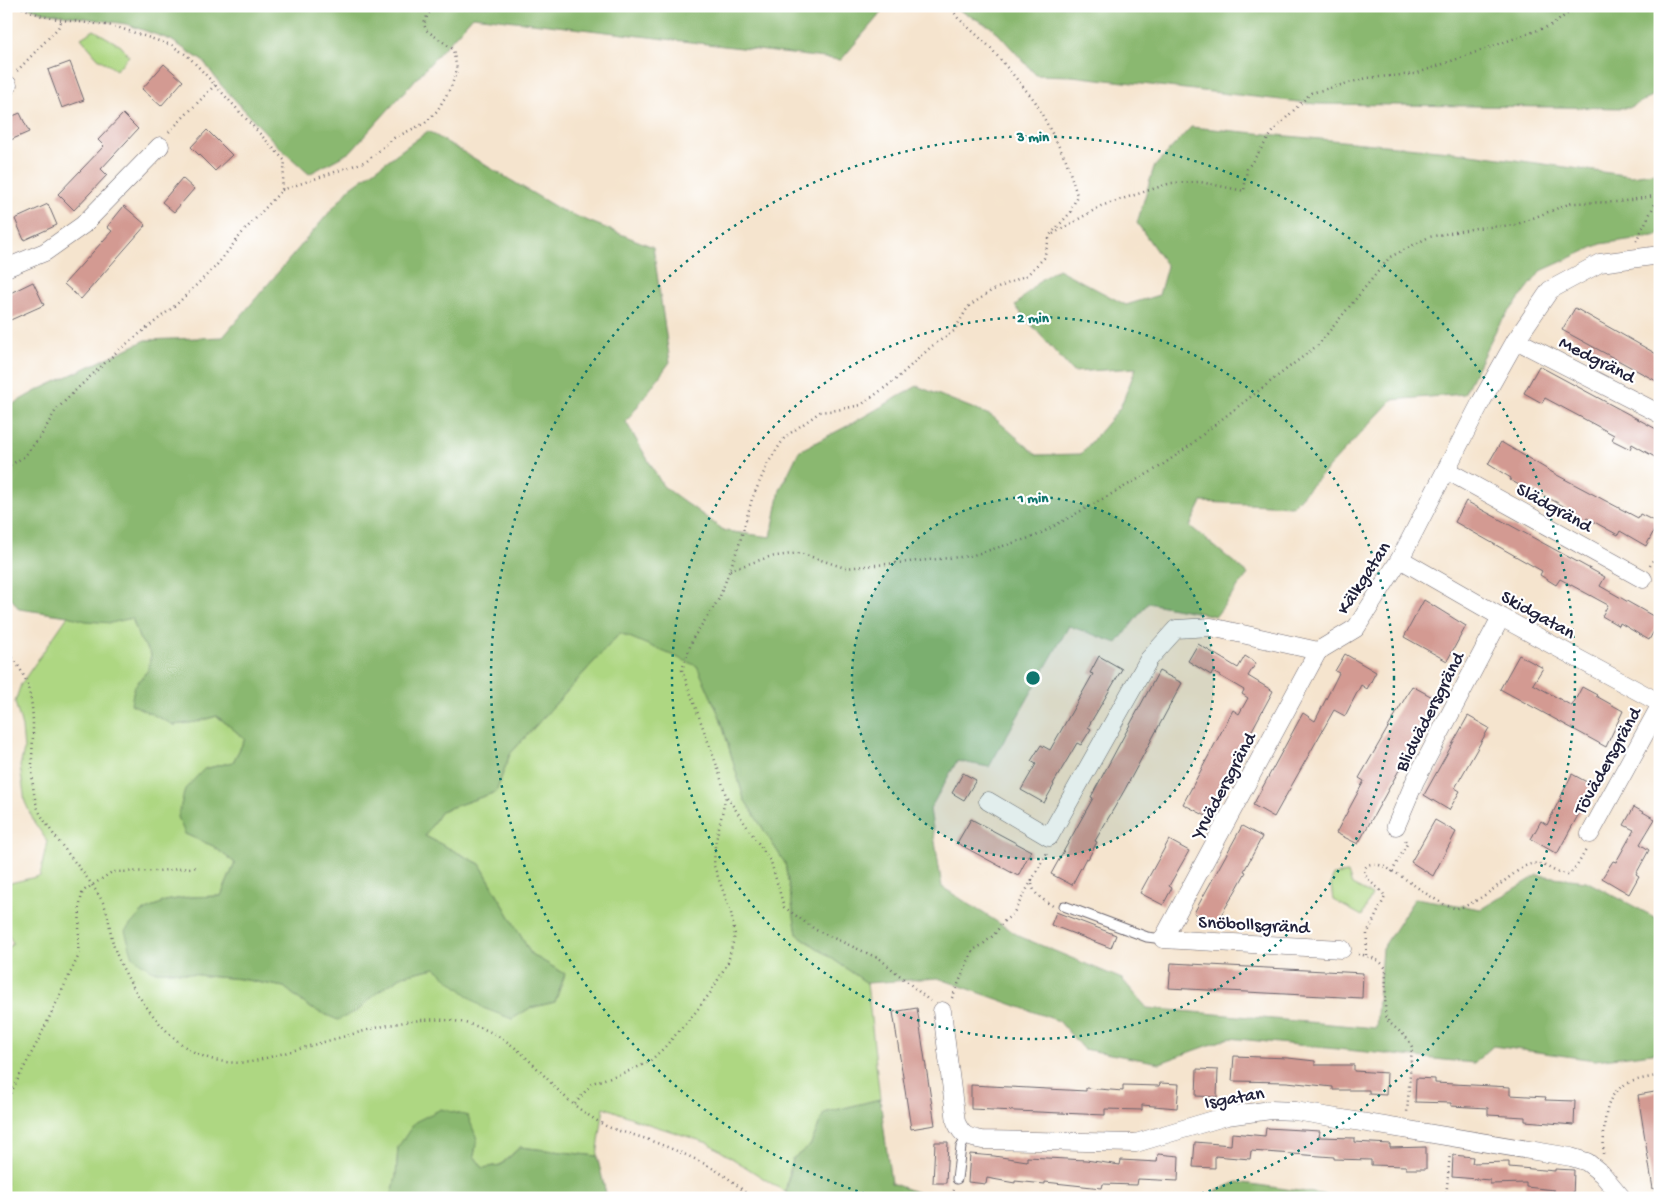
<svg xmlns="http://www.w3.org/2000/svg" width="1666" height="1204" font-family="'Gochi Hand',sans-serif">
	<rect width="100%" height="100%" fill="#fff"/>
	<filter id="ink" filterUnits="userSpaceOnUse"><feTurbulence type="fractalNoise" baseFrequency=".02" numOctaves="2"/><feDisplacementMap in="SourceGraphic" scale="10" xChannelSelector="R" yChannelSelector="G"/><feConvolveMatrix kernelMatrix="1 2 1 2 8 2 1 2 1" color-interpolation-filters="sRGB"/></filter>
	<filter id="wash" filterUnits="userSpaceOnUse"><feTurbulence type="fractalNoise" baseFrequency=".0096" numOctaves="4" result="noise"/><feDisplacementMap in="SourceGraphic" scale="20" xChannelSelector="R" yChannelSelector="G"/><feGaussianBlur stdDeviation="1.12" result="paint"/><feColorMatrix in="noise" values="0 0 0 0 0 0 0 0 0 0 0 0 0 0 0 0 0 1.4 0 .05"/><feComposite in="paint" operator="in"/></filter>
	<g filter="url(#wash)">
		<rect width="100%" height="100%" fill="#f5e4ce"/>
		<g fill="#aed782" stroke="#687c5e">
			<path d="M 94,30 L 121,46 L 129,56 L 116,70 L 98,58 L 81,38 Z"/>
			<path d="M 68,616 C 93,623 107,623 132,618 L 139,638 L 151,654 L 148,670 L 134,687 L 174,725 L 196,722 L 217,716 L 245,739 L 233,762 L 204,769 L 185,834 L 213,846 L 235,863 L 221,896 L 189,897 L 165,901 L 141,913 L 153,971 L 173,971 L 205,976 L 241,979 L 284,987 L 310,1008 L 357,1011 L 378,992 L 404,975 L 435,968 L 512,1019 L 530,1008 L 555,1002 L 565,974 L 531,954 L 480,864 L 425,836 L 441,811 L 496,792 L 510,754 L 620,633 L 697,665 L 720,717 L 744,799 L 785,863 L 797,934 L 867,983 L 880,1099 L 824,1113 L 810,1146 L 792,1159 L 785,1192 L 708,1143 L 645,1123 L 604,1107 L 597,1156 L 520,1147 L 500,1165 L 483,1168 L 474,1156 L 477,1139 L 398,1147 L 396,1177 L 391,1198 L 6,1198 L 6,950 L 13,943 L 6,931 L 6,884 L 40,876 L 47,841 L 34,822 L 25,802 L 20,766 L 24,750 L 22,727 L 15,702 L 21,684 Z"/>
			<path d="M 1348,873 L 1352,885 L 1372,895 L 1362,916 L 1333,900 L 1331,885 L 1333,875 Z"/>
		</g>
		<g fill="#8ab870" stroke="#566d56">
			<path d="M 25,6 L 887,6 L 841,60 L 473,16 L 350,152 L 309,174 L 279,147 L 220,84 L 204,62 L 171,40 L 126,24 L 43,12 Z"/>
			<path d="M 951,6 L 1660,6 L 1660,92 L 1629,108 L 1316,104 L 1072,76 L 1036,75 L 993,28 Z"/>
			<path d="M 1191,127 L 1449,151 L 1631,176 L 1660,172 L 1660,235 L 1601,244 L 1541,271 L 1498,326 L 1464,394 L 1392,400 L 1292,506 L 1202,502 L 1190,526 L 1248,574 L 1216,616 L 1148,603 L 1117,643 L 1069,626 L 989,767 L 957,761 L 930,809 L 942,887 L 1021,937 L 1122,979 L 1147,1008 L 1376,1028 L 1382,949 L 1415,898 L 1481,909 L 1538,875 L 1586,881 L 1660,920 L 1660,1052 L 1595,1060 L 1493,1046 L 1474,1063 L 1229,1038 L 1160,1063 L 1083,1049 L 1059,1021 L 938,978 L 867,983 L 797,934 L 785,863 L 744,799 L 720,717 L 697,666 L 620,633 L 510,754 L 496,792 L 441,811 L 425,836 L 480,864 L 531,954 L 565,974 L 555,1002 L 530,1008 L 512,1019 L 483,1008 L 435,968 L 404,975 L 378,992 L 357,1011 L 338,1020 L 310,1008 L 284,987 L 241,979 L 205,976 L 173,971 L 153,971 L 133,957 L 125,931 L 141,913 L 165,901 L 189,897 L 221,896 L 235,863 L 213,846 L 185,834 L 178,817 L 185,789 L 204,769 L 233,762 L 245,739 L 217,716 L 196,722 L 174,725 L 131,704 L 134,687 L 148,670 L 151,654 L 139,638 L 132,618 L 111,623 L 86,621 L 68,616 L 19,609 L 6,591 L 6,408 L 36,391 L 146,340 L 223,337 L 350,188 L 428,131 L 561,210 L 653,247 L 670,362 L 626,422 L 663,486 L 725,531 L 771,537 L 780,490 L 799,451 L 851,424 L 917,386 L 992,416 L 1037,455 L 1081,454 L 1120,408 L 1136,368 L 1073,372 L 1015,306 L 1040,280 L 1058,269 L 1126,305 L 1159,295 L 1167,266 L 1137,223 L 1154,167 Z"/>
			<path d="M 880,1099 L 891,1183 L 932,1198 L 785,1198 L 792,1159 L 810,1146 L 824,1113 Z"/>
			<path d="M 441,1109 L 468,1116 L 477,1139 L 474,1156 L 483,1168 L 501,1165 L 520,1147 L 597,1156 L 607,1198 L 391,1198 L 396,1177 L 398,1147 L 415,1122 Z"/>
			<path d="M 1237,1182 L 1348,1198 L 1201,1198 Z"/>
		</g>
		<g id="blocks">
			<g fill="#d39a92">
				<path d="M 70,62 L 84,100 L 62,108 L 48,70 Z"/>
				<path d="M 164,64 L 183,81 L 161,106 L 142,89 Z"/>
				<path d="M 20,113 L 29,132 L 6,142 L 6,119 Z"/>
				<path d="M 123,114 L 138,129 L 101,169 L 107,175 L 74,210 L 58,194 L 104,146 L 98,140 Z"/>
				<path d="M 207,130 L 232,155 L 215,171 L 191,147 Z"/>
				<path d="M 182,178 L 194,189 L 174,212 L 162,202 Z"/>
				<path d="M 48,204 L 57,225 L 24,240 L 15,219 Z"/>
				<path d="M 124,206 L 146,225 L 81,299 L 64,284 L 112,231 L 107,227 Z"/>
				<path d="M 33,282 L 44,305 L 6,322 L 6,295 Z"/>
				<path d="M 1575,308 L 1660,356 L 1660,383 L 1562,330 Z"/>
				<path d="M 1539,366 L 1660,431 L 1660,460 L 1632,444 L 1630,449 L 1612,440 L 1614,435 L 1545,398 L 1542,403 L 1524,393 Z"/>
				<path d="M 1501,442 L 1555,474 L 1638,518 L 1640,514 L 1658,523 L 1646,546 L 1620,531 L 1618,535 L 1587,518 L 1584,522 L 1566,513 L 1569,509 L 1530,488 L 1528,490 L 1510,480 L 1511,478 L 1488,464 Z"/>
				<path d="M 1466,501 L 1605,577 L 1600,586 L 1660,620 L 1649,640 L 1620,623 L 1619,626 L 1602,616 L 1608,605 L 1560,579 L 1556,585 L 1540,575 L 1542,571 L 1455,522 Z"/>
				<path d="M 1424,600 L 1466,626 L 1447,661 L 1404,637 Z"/>
				<path d="M 1198,644 L 1238,668 L 1245,656 L 1256,663 L 1248,676 L 1273,691 L 1206,816 L 1183,804 L 1233,710 L 1239,714 L 1248,698 L 1242,694 L 1244,690 L 1213,672 L 1211,675 L 1188,661 Z"/>
				<path d="M 1345,654 L 1376,672 L 1367,689 L 1361,685 L 1345,716 L 1334,710 L 1274,817 L 1253,805 L 1303,713 L 1315,721 L 1339,673 L 1335,671 Z"/>
				<path d="M 1519,655 L 1543,668 L 1533,684 L 1572,706 L 1582,687 L 1597,695 L 1596,696 L 1623,711 L 1606,747 L 1500,689 Z"/>
				<path d="M 1099,656 L 1122,669 L 1088,727 L 1091,729 L 1081,745 L 1077,743 L 1053,784 L 1054,785 L 1044,803 L 1021,790 L 1036,764 L 1031,761 L 1041,745 L 1050,750 L 1093,674 L 1090,673 Z"/>
				<path d="M 1159,671 L 1182,683 L 1124,791 L 1095,841 L 1097,842 L 1088,859 L 1086,858 L 1072,885 L 1051,874 L 1093,798 L 1091,797 Z"/>
				<path d="M 1412,686 L 1438,700 L 1358,844 L 1336,833 L 1364,781 L 1359,778 Z"/>
				<path d="M 1468,716 L 1489,728 L 1455,788 L 1460,791 L 1449,810 L 1424,795 Z"/>
				<path d="M 963,773 L 976,780 L 964,800 L 952,793 Z"/>
				<path d="M 1572,774 L 1594,786 L 1557,854 L 1531,839 L 1541,821 L 1547,825 Z"/>
				<path d="M 1634,807 L 1655,819 L 1640,844 L 1649,850 L 1636,874 L 1639,876 L 1629,894 L 1602,878 L 1613,861 L 1616,862 L 1634,830 L 1624,825 Z"/>
				<path d="M 971,819 L 1031,851 L 1018,876 L 957,843 Z"/>
				<path d="M 1435,820 L 1456,832 L 1433,876 L 1411,862 Z"/>
				<path d="M 1242,826 L 1262,837 L 1244,871 L 1246,872 L 1236,890 L 1215,925 L 1194,913 Z"/>
				<path d="M 1169,840 L 1189,851 L 1169,886 L 1172,888 L 1163,905 L 1140,893 Z"/>
				<path d="M 1056,912 L 1116,935 L 1111,948 L 1051,925 Z"/>
				<path d="M 1171,963 L 1363,973 L 1362,998 L 1169,988 Z"/>
				<path d="M 917,1008 L 935,1125 L 911,1129 L 893,1012 Z"/>
				<path d="M 1234,1056 L 1288,1058 L 1315,1061 L 1315,1065 L 1354,1065 L 1354,1071 L 1387,1073 L 1386,1095 L 1369,1094 L 1369,1090 L 1333,1090 L 1333,1087 L 1287,1082 L 1232,1081 Z"/>
				<path d="M 1197,1069 L 1218,1070 L 1217,1097 L 1196,1096 Z"/>
				<path d="M 1416,1078 L 1435,1079 L 1435,1083 L 1510,1087 L 1510,1095 L 1546,1097 L 1545,1100 L 1575,1101 L 1574,1125 L 1525,1121 L 1525,1117 L 1488,1115 L 1488,1108 L 1451,1106 L 1451,1103 L 1415,1102 Z"/>
				<path d="M 1160,1083 L 1179,1084 L 1177,1108 L 1142,1105 L 1142,1110 L 1105,1109 L 1105,1115 L 971,1109 L 971,1085 L 1086,1091 L 1086,1088 L 1123,1091 L 1123,1085 L 1159,1086 Z"/>
				<path d="M 1660,1091 L 1660,1188 L 1653,1189 L 1638,1095 Z"/>
				<path d="M 1266,1128 L 1320,1131 L 1319,1137 L 1354,1138 L 1354,1142 L 1390,1144 L 1390,1148 L 1426,1147 L 1426,1169 L 1406,1169 L 1406,1166 L 1371,1165 L 1371,1160 L 1334,1159 L 1334,1157 L 1251,1151 L 1250,1159 L 1215,1156 L 1215,1168 L 1193,1167 L 1195,1142 L 1231,1145 L 1232,1133 L 1265,1136 Z"/>
				<path d="M 935,1142 L 948,1142 L 946,1183 L 933,1183 Z"/>
				<path d="M 970,1154 L 994,1156 L 1027,1161 L 1027,1157 L 1086,1160 L 1120,1165 L 1121,1160 L 1157,1162 L 1158,1154 L 1179,1156 L 1178,1181 L 1138,1179 L 1137,1185 L 1103,1184 L 1102,1188 L 1045,1182 L 1045,1184 L 1015,1181 L 1015,1183 L 987,1178 L 986,1184 L 968,1182 Z"/>
				<path d="M 1453,1155 L 1473,1157 L 1472,1163 L 1509,1162 L 1509,1167 L 1555,1171 L 1555,1169 L 1574,1170 L 1573,1198 L 1554,1197 L 1554,1190 L 1526,1187 L 1526,1183 L 1490,1184 L 1490,1180 L 1452,1177 Z"/>
			</g>
		</g>
	</g>
	<g filter="url(#ink)">
		<use href="#blocks" fill-opacity="0" stroke="#6c666e" stroke-width="1"/>
		<g fill="none" stroke-linecap="round" stroke-linejoin="round">
			<defs>
				<g id="lane">
					<path d="M 1064,906 L 1147,937 L 1163,939"/>
					<path d="M 957,1179 L 961,1147 L 967,1137"/>
				</g>
				<g id="street">
					<path d="M 6,87 L 8,85"/>
					<path d="M 6,268 L 45,252 L 83,225 L 160,146"/>
					<path d="M 1516,340 L 1660,414"/>
					<path d="M 1446,470 L 1643,579"/>
					<path d="M 1400,559 L 1501,617 L 1660,703"/>
					<path d="M 1318,651 L 1163,939 L 1342,949"/>
					<path d="M 988,801 L 1049,837 L 1149,659 L 1176,629 L 1211,627 L 1318,651 L 1356,628 L 1400,559 L 1481,402 L 1516,340 L 1550,290 L 1600,263 L 1660,255"/>
					<path d="M 1396,826 L 1415,781 L 1501,617"/>
					<path d="M 1590,834 L 1660,706"/>
					<path d="M 942,1011 L 956,1122 C 963,1137 967,1137 982,1140 L 1136,1143 L 1227,1116 L 1271,1110 L 1295,1111 L 1571,1157 L 1587,1162 L 1602,1174 L 1622,1198"/>
				</g>
			</defs>
			<use href="#lane" stroke="#6c666e" stroke-width="11"/>
			<use href="#street" stroke="#6c666e" stroke-width="19"/>
			<g stroke="#6c666e" stroke-width="2.5" stroke-dasharray="1 4" stroke-linecap="butt">
				<path d="M 17,71 L 58,28 L 62,20"/>
				<path d="M 169,132 L 215,85"/>
				<path d="M 282,190 L 367,161 L 394,138 L 425,123 L 437,111 L 451,87 L 457,70 L 453,49 L 426,30 L 424,24 L 428,14 L 436,6"/>
				<path d="M 1053,234 L 1101,206 L 1171,183 L 1200,182 L 1244,191 L 1247,169 L 1275,129 L 1311,93 L 1367,78 L 1415,74 L 1552,25 L 1578,6"/>
				<path d="M 1636,241 L 1659,196"/>
				<path d="M 6,468 L 25,456 L 42,434 L 56,410 L 80,386 L 119,350 L 176,305 L 216,266 L 243,232 L 282,190 L 285,161 L 204,73 L 188,56 L 171,45 L 114,26 L 62,20 L 42,16 L 18,6"/>
				<path d="M 1650,566 L 1660,547"/>
				<path d="M 730,570 L 769,557 L 800,553 L 845,568 L 970,556 L 1036,536 L 1158,468 L 1192,444 L 1209,429 L 1318,345 L 1390,257 L 1429,237 L 1476,228 L 1515,225 L 1571,203 L 1619,202 L 1660,195"/>
				<path d="M 6,650 C 36,682 34,716 32,757 C 32,773 32,790 37,806 C 40,815 46,823 52,832 C 68,855 87,875 101,899 C 110,913 109,931 114,947 C 125,981 162,1037 196,1053 C 214,1062 232,1064 251,1062 C 282,1054 312,1045 342,1037 C 400,1021 455,1005 509,1043 C 528,1057 544,1076 561,1093 C 574,1106 590,1117 606,1126 C 619,1132 633,1134 646,1139 C 679,1151 727,1170 750,1198"/>
				<path d="M 727,797 L 771,862 L 784,907 L 816,930 L 880,959 L 930,1001"/>
				<path d="M 1392,872 L 1407,844 L 1405,840"/>
				<path d="M 1032,879 C 1031,894 1042,899 1053,906"/>
				<path d="M 1358,954 C 1369,956 1380,959 1386,969 L 1385,1016 C 1392,1029 1407,1033 1412,1047 L 1407,1113"/>
				<path d="M 1366,955 L 1367,934 L 1385,897 C 1381,886 1366,884 1364,870 C 1366,866 1368,864 1373,864 C 1393,864 1430,902 1454,908 C 1469,911 1510,876 1523,867 C 1544,856 1551,875 1569,875 L 1577,866 L 1587,848"/>
				<path d="M 952,998 L 973,950 L 982,945 L 994,935 L 1002,923 L 1013,914 L 1047,853"/>
				<path d="M 6,1102 L 40,1037 L 78,957 L 80,904 L 82,894 L 85,890 L 112,872 L 158,871 L 199,867"/>
				<path d="M 575,1104 L 592,1083 L 629,1071 L 649,1062 L 664,1048 L 694,1014 L 711,992 L 728,962 L 735,935 L 731,913 L 714,866 L 715,845 L 726,796 L 718,769 L 682,670 L 693,638 L 719,599 L 739,545 L 752,499 L 768,463 L 785,437 L 820,412 L 837,410 L 861,405 L 894,381 L 932,346 L 954,331 L 968,307 L 991,291 L 1027,275 L 1044,258 L 1050,235 L 1071,212 L 1077,195 L 1066,160 L 1035,101 L 989,46 L 958,18 L 950,6"/>
				<path d="M 1603,1154 C 1605,1131 1601,1096 1626,1084 C 1636,1079 1649,1078 1660,1075"/>
				<path d="M 896,1198 L 939,1197 L 952,1194 L 954,1190"/>
				<path d="M 1446,1198 L 1450,1153"/>
			</g>
			<use href="#lane" stroke="#fff" stroke-width="9"/>
			<use href="#street" stroke="#fff" stroke-width="18"/>
		</g>
	</g>
	<circle cx="1033" cy="678" r="181" fill="#0f766e" fill-opacity=".12"/>
	<g fill="none" stroke="#0f766e" stroke-width="2.5" stroke-dasharray="2.5 5">
		<circle cx="1033" cy="678" r="181"/>
		<circle cx="1033" cy="678" r="361"/>
		<path d="M879 1198A542 542 0 1 1 1187 1198"/>
	</g>
	<g text-anchor="middle" stroke-width="4.5" stroke-linejoin="round" paint-order="stroke">
		<g font-size="19" fill="#22223b" stroke="#fff">
			<text transform="translate(1598 358) rotate(27)" y="7">Medgränd</text>
			<text transform="translate(1555 506) rotate(29)" y="7">Slädgränd</text>
			<text transform="translate(1362 577) rotate(-57)" y="7">Kälkgatan</text>
			<text transform="translate(1539 613) rotate(29)" y="7">Skidgatan</text>
			<text transform="translate(1428 711) rotate(-63)" y="7">Blidvädersgränd</text>
			<text transform="translate(1606 760) rotate(-61)" y="7">Tövädersgränd</text>
			<text transform="translate(1222 785) rotate(-62)" y="7">Yrvädersgränd</text>
			<text transform="translate(1254 923) rotate(3)" y="7">Snöbollsgränd</text>
			<text transform="translate(1234 1096) rotate(-10)" y="7">Isgatan</text>
		</g>
	</g>
	<circle cx="1033" cy="678" r="8" fill="#0f766e" stroke="#fff" stroke-width="2.5"/>
	<g font-size="15" text-anchor="middle" font-weight="bold" fill="#0f766e" stroke="#fff" stroke-width="4.5" stroke-linejoin="round" paint-order="stroke">
		<text x="1033" y="141">3 min</text>
		<text x="1033" y="322">2 min</text>
		<text x="1033" y="502">1 min</text>
	</g>
	<rect width="1666" height="1204" fill="none" stroke="#fff" stroke-width="25"/>
</svg>
